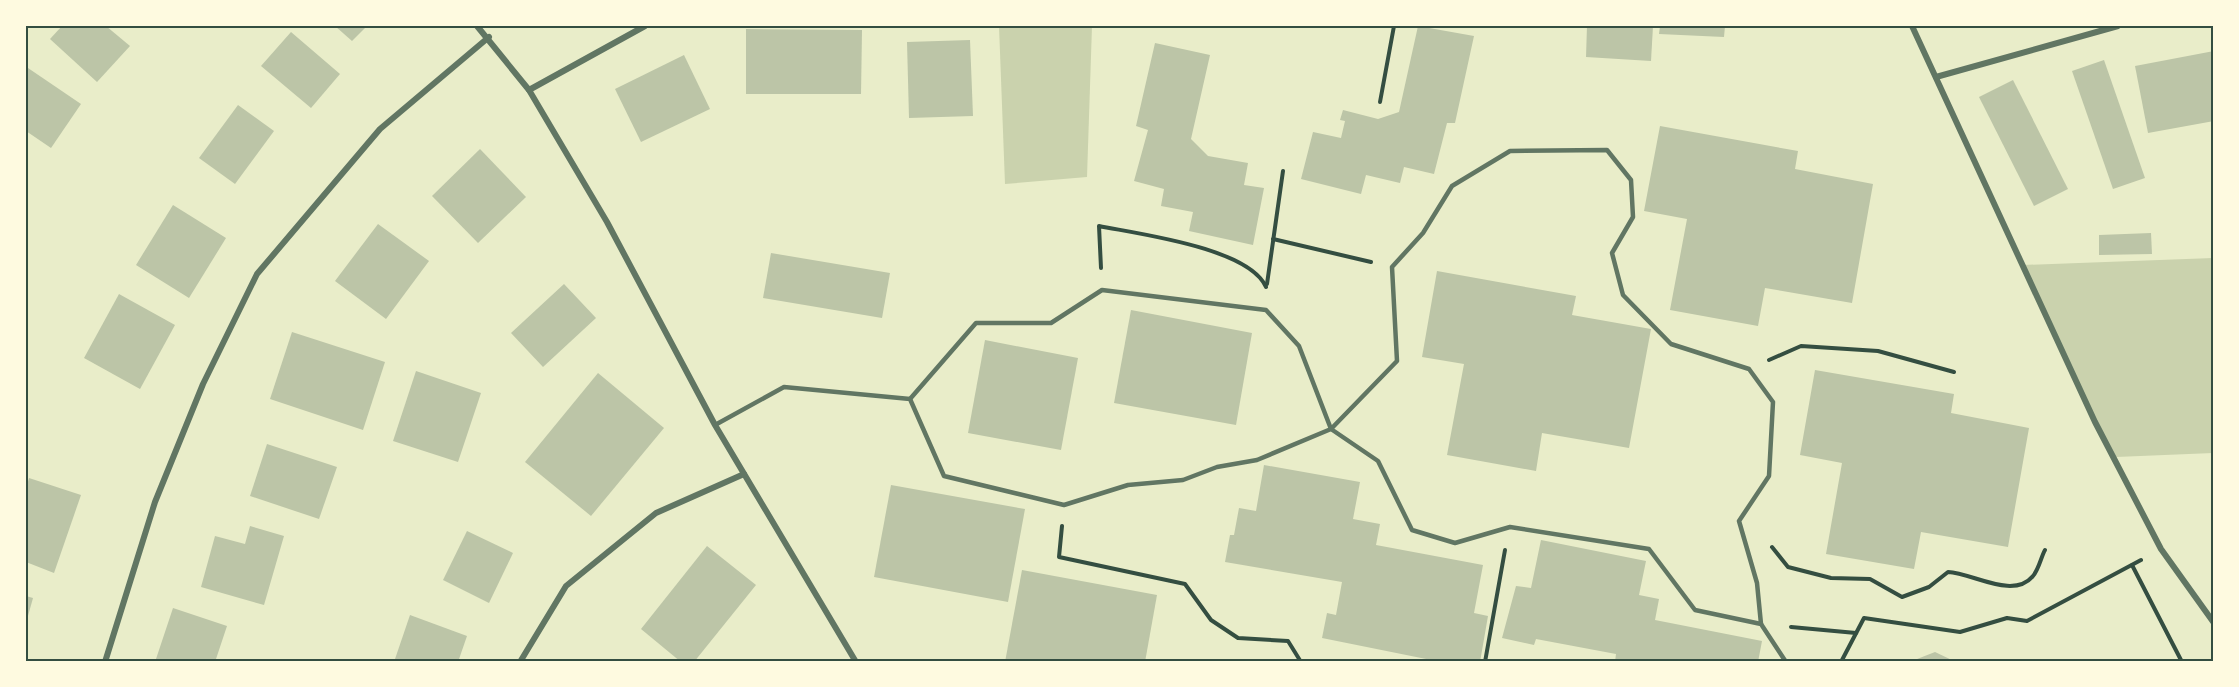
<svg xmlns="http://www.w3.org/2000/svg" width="2239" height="687" font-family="Karla,sans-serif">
	<rect width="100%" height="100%" fill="#e9edc9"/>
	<g fill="#cad2ad">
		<path d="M 999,26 L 1092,26 L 1087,177 L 1005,184 Z"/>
		<path d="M 2213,258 L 2213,453 L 2116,457 L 2095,422 L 2023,265 Z"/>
	</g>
	<g fill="#bcc5a7">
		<path d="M 62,26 L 106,26 L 130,46 L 97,82 L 50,39 Z"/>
		<path d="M 335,26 L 367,26 L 352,41 Z"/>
		<path d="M 1418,26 L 1474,36 L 1455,123 L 1447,123 L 1434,174 L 1404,167 L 1400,183 L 1366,175 L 1361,194 L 1301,179 L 1313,132 L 1341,138 L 1345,121 L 1340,120 L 1343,110 L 1378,119 L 1399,112 Z"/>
		<path d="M 1587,26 L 1653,26 L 1651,61 L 1586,57 Z"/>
		<path d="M 1660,26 L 1725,26 L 1724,37 L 1659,34 Z"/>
		<path d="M 746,29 L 862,30 L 861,94 L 746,94 Z"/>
		<path d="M 291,32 L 340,74 L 311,108 L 261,66 Z"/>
		<path d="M 970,40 L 973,116 L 909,118 L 907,42 Z"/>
		<path d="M 1155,43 L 1210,55 L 1191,139 L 1208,156 L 1248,163 L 1244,185 L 1264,188 L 1253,245 L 1189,231 L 1193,212 L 1161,206 L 1164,189 L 1134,181 L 1148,130 L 1136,126 Z"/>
		<path d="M 2214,51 L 2214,121 L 2148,133 L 2135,66 Z"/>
		<path d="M 684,55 L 710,109 L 641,142 L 615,89 Z"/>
		<path d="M 2104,60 L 2145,178 L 2113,189 L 2072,71 Z"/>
		<path d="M 28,68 L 81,104 L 51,148 L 26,131 L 26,72 Z"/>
		<path d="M 2013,80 L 2068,189 L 2034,206 L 1979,97 Z"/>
		<path d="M 238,105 L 274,131 L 235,184 L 199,158 Z"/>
		<path d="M 1660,126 L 1798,151 L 1795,169 L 1873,184 L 1852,303 L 1765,288 L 1758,326 L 1670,310 L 1687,219 L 1644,211 Z"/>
		<path d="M 480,149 L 526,197 L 478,243 L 432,196 Z"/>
		<path d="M 173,205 L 226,238 L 189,298 L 136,265 Z"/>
		<path d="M 378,224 L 429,261 L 386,319 L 335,281 Z"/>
		<path d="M 2151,233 L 2152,254 L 2099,255 L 2099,235 Z"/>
		<path d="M 771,253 L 890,273 L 882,318 L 763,298 Z"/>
		<path d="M 1437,271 L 1576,296 L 1572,315 L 1651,329 L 1629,448 L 1542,433 L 1536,471 L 1447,455 L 1464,364 L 1422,357 Z"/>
		<path d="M 564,284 L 596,318 L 543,367 L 511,333 Z"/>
		<path d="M 119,294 L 175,325 L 140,389 L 84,358 Z"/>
		<path d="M 1131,310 L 1252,333 L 1236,425 L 1114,403 Z"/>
		<path d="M 292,332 L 385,362 L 363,430 L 270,399 Z"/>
		<path d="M 985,340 L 1078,358 L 1061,450 L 968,433 Z"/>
		<path d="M 1815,370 L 1954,394 L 1951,413 L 2029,428 L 2008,547 L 1921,532 L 1914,569 L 1826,554 L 1842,463 L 1800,455 Z"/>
		<path d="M 416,371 L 481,393 L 458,462 L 393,441 Z"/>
		<path d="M 598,373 L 664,428 L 591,516 L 525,462 Z"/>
		<path d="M 267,444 L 337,467 L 319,519 L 250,496 Z"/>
		<path d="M 1264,465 L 1360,482 L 1353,519 L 1380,524 L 1376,545 L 1483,565 L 1474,613 L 1488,616 L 1480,662 L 1441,662 L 1322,638 L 1327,613 L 1336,615 L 1342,582 L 1225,562 L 1230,535 L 1234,535 L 1239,508 L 1256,511 Z"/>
		<path d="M 29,478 L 81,495 L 54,573 L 26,562 L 26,489 Z"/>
		<path d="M 891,485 L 1025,509 L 1008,602 L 874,577 Z"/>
		<path d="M 250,526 L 284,536 L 264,605 L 201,587 L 215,536 L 245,544 Z"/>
		<path d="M 467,531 L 513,553 L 489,603 L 443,580 Z"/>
		<path d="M 1541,540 L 1646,561 L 1639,595 L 1659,599 L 1655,620 L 1762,641 L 1758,662 L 1615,662 L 1616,654 L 1536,639 L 1534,645 L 1502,638 L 1516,586 L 1531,588 Z"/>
		<path d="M 707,546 L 756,585 L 694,662 L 681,662 L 641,629 Z"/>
		<path d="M 1022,570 L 1157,595 L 1145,662 L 1005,662 Z"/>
		<path d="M 26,596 L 33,598 L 26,623 Z"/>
		<path d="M 173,608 L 227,626 L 215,662 L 155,662 Z"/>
		<path d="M 410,615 L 467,636 L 458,662 L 394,662 Z"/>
		<path d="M 1935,652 L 1956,662 L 1912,662 L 1912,661 Z"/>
	</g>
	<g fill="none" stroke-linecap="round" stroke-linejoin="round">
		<g stroke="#344e41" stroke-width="4">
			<path d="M 1380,102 L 1394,26"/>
			<path d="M 1273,239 L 1371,262"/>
			<path d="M 1101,268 L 1099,226 C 1139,234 1249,248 1266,287"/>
			<path d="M 1267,284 L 1283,171"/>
			<path d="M 1769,360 L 1801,346 L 1878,351 L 1954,372"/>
			<path d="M 1062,526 L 1059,557 L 1185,584 L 1211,620 L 1238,638 L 1288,641 L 1301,662"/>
			<path d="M 1772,547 L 1788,567 L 1831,578 L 1870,579 L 1902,597 L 1929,587 L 1948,572 C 1973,573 2013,600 2033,576 C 2039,569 2041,557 2045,550"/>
			<path d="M 2132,565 L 2182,662"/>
			<path d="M 1791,627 L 1856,633"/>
			<path d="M 1485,662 L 1505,550"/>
			<path d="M 1841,662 L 1864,618 L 1960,632 L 2007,618 L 2027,621 L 2141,560"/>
		</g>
		<g stroke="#617663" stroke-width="4.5">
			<path d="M 910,399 L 976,323 L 1051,323 L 1102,290 L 1266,310 L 1299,346 L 1331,429 L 1397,361 L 1392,267 L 1423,233 L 1452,186 L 1510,151 L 1607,150 L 1631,180 L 1633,217 L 1612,253 L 1623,295 L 1671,344 L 1749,369 L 1773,402 L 1769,476 L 1739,521 L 1757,583 L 1761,624"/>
			<path d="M 715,425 L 784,387 L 910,399 L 944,476 L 1064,505 L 1128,485 L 1183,480 L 1217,467 L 1257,460 L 1331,429 L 1378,461 L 1412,530 L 1455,543 L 1510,527 L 1649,549 L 1695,610 L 1761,624 L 1786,662"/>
		</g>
		<g stroke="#617663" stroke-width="6">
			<path d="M 477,26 L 529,90 L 607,222 L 715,425 L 856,662"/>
			<path d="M 1912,26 L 2095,422 L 2161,549 L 2214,623"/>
			<path d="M 1936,77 L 2118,26"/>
			<path d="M 529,90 L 645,26"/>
			<path d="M 105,662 L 155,502 L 203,384 L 257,274 L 380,129 L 489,37"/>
			<path d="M 520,662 L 566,586 L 656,513 L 744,474"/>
		</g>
	</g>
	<rect width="2239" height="687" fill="none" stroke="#fefae0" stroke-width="54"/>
	<rect x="27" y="27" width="2185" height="633" fill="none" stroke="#344e41" stroke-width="2"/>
</svg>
